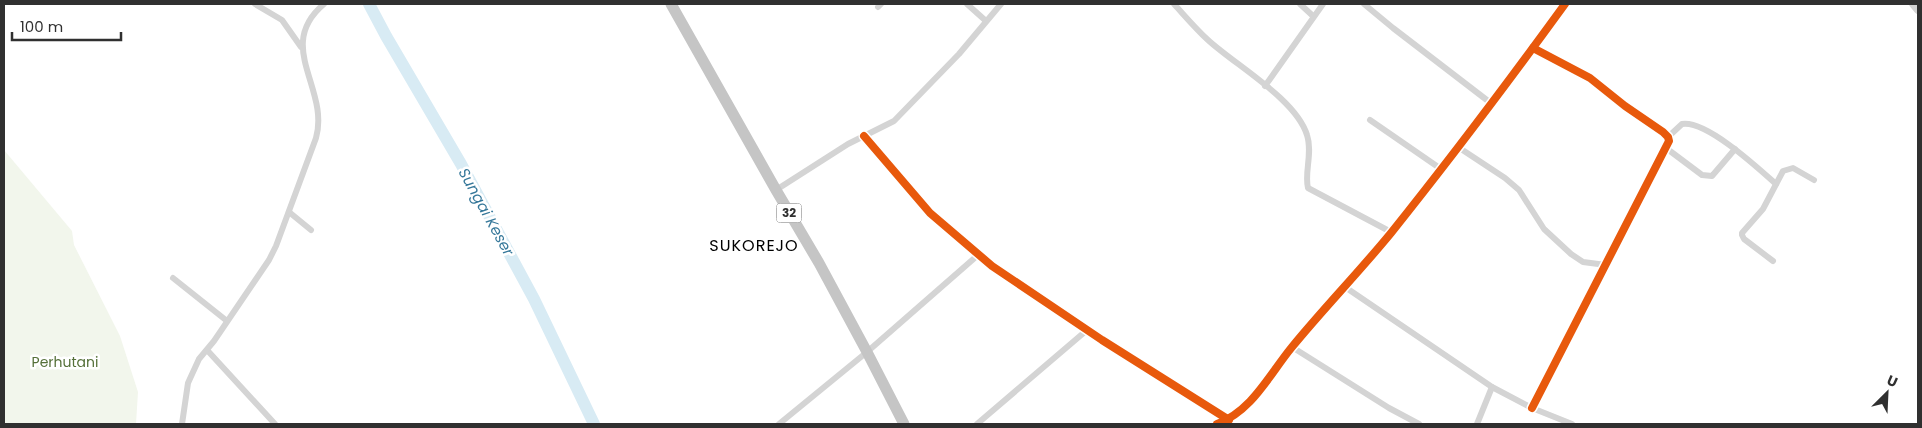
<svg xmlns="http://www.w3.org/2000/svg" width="1922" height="428" font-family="Poppins,sans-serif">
	<rect width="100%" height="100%" fill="#fff"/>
	<path fill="#f2f6ec" d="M 4,150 L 72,231 L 74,245 L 120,336 L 138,392 L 136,424 L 4,424 Z"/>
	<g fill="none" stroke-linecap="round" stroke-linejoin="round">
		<path stroke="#d8ebf4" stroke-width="12" d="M 369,4 L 386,36 L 461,164 L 534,299 L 594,424"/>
		<g stroke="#d4d4d4" stroke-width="6">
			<path d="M 255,4 L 282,20 L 301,47"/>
			<path d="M 967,4 L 986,21"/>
			<path d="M 1174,4 C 1185,16 1196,29 1208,40 C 1235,65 1296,99 1307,135 C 1313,153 1304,173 1308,188 L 1391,232"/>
			<path d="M 1300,4 L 1313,16"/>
			<path d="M 1364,4 L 1393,28 L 1492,104"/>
			<path d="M 878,7 L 881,4"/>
			<path d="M 1265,86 L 1323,4"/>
			<path d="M 1370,120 L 1441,169"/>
			<path d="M 864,136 L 930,213 L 992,266 L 1102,340 L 1229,420"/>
			<path d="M 1668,137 L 1682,124 C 1706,120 1757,167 1776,184"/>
			<path d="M 1458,147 L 1505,178 L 1519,190 L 1544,229 L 1571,254 L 1583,262 L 1606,265"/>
			<path d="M 1666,148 L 1702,175 L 1712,176 L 1735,149"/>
			<path d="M 776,190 L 848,144 L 894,121 L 959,54 L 1001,4"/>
			<path d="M 289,212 L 311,230"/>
			<path d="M 1773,261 L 1744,239 L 1742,235 L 1742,233 L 1763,209 L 1783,171 L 1793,168 L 1814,180"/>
			<path d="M 173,278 L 227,321"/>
			<path d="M 1345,287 L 1492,387 L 1532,408 L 1572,424"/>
			<path d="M 1292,347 L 1389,408 L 1419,424"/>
			<path d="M 207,350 L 275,424"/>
			<path d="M 1532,408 L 1669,141 L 1668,137 L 1663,132 L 1625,106 L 1590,78 L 1533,48"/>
			<path d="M 182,424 L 188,383 L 199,359 L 214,341 L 269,260 L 276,246 L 316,138 C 330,88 274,46 324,4"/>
			<path d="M 779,424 L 867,352 L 978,255"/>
			<path d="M 977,424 L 1087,330"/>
			<path d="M 1217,424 C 1252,411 1269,375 1292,347 C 1324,308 1359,272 1391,233 C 1451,158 1509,81 1565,4"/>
			<path d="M 1477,424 L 1492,387"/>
		</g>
		<path stroke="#d4d4d4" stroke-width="8" d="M 1913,4 L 1918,10"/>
		<path stroke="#c5c5c5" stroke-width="11" d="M 671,4 L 776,190 L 819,263 L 867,352 L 904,424"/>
		<defs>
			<g id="cycleway">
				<path d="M 864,136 L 930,213 L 992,266 L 1102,340 L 1229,420"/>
				<path d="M 1532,408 L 1669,141 L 1668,137 L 1663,132 L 1625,106 L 1590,78 L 1533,48"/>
				<path d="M 1217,424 C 1252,411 1269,375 1292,347 C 1324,308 1359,272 1391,233 C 1451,158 1509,81 1565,4"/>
			</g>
		</defs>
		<use href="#cycleway" stroke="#fff" stroke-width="11"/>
		<use href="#cycleway" stroke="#e8590c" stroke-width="8"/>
	</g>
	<g text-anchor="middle" stroke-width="5" stroke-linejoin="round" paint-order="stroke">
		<rect fill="#fff" stroke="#6e6e6e" stroke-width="1" x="776.5" y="203.5" width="25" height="19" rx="4"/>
		<g font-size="12" font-weight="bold" fill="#303030">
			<text x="789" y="217">32</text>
		</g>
		<g font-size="14" fill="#557039" stroke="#fff">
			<text x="65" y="367">Perhutani</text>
		</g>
		<g font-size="15" font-style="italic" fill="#36789a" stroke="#fff">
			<text transform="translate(486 212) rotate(61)" y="5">Sungai Keser</text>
		</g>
		<g font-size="16" letter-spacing="1" fill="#000" stroke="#fff">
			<text x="754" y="251">SUKOREJO</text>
		</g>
	</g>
	<rect width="1922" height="428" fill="none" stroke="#303030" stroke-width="10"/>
	<g transform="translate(1887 393) rotate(24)" stroke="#ffffff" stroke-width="4" paint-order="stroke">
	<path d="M0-4L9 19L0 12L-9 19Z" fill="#303030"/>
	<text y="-8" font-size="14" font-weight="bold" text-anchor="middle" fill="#303030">U</text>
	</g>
	<path d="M12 32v8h109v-8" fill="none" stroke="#303030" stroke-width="2.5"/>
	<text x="20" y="32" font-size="15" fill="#303030" stroke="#ffffff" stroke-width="4" paint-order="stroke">100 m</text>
</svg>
